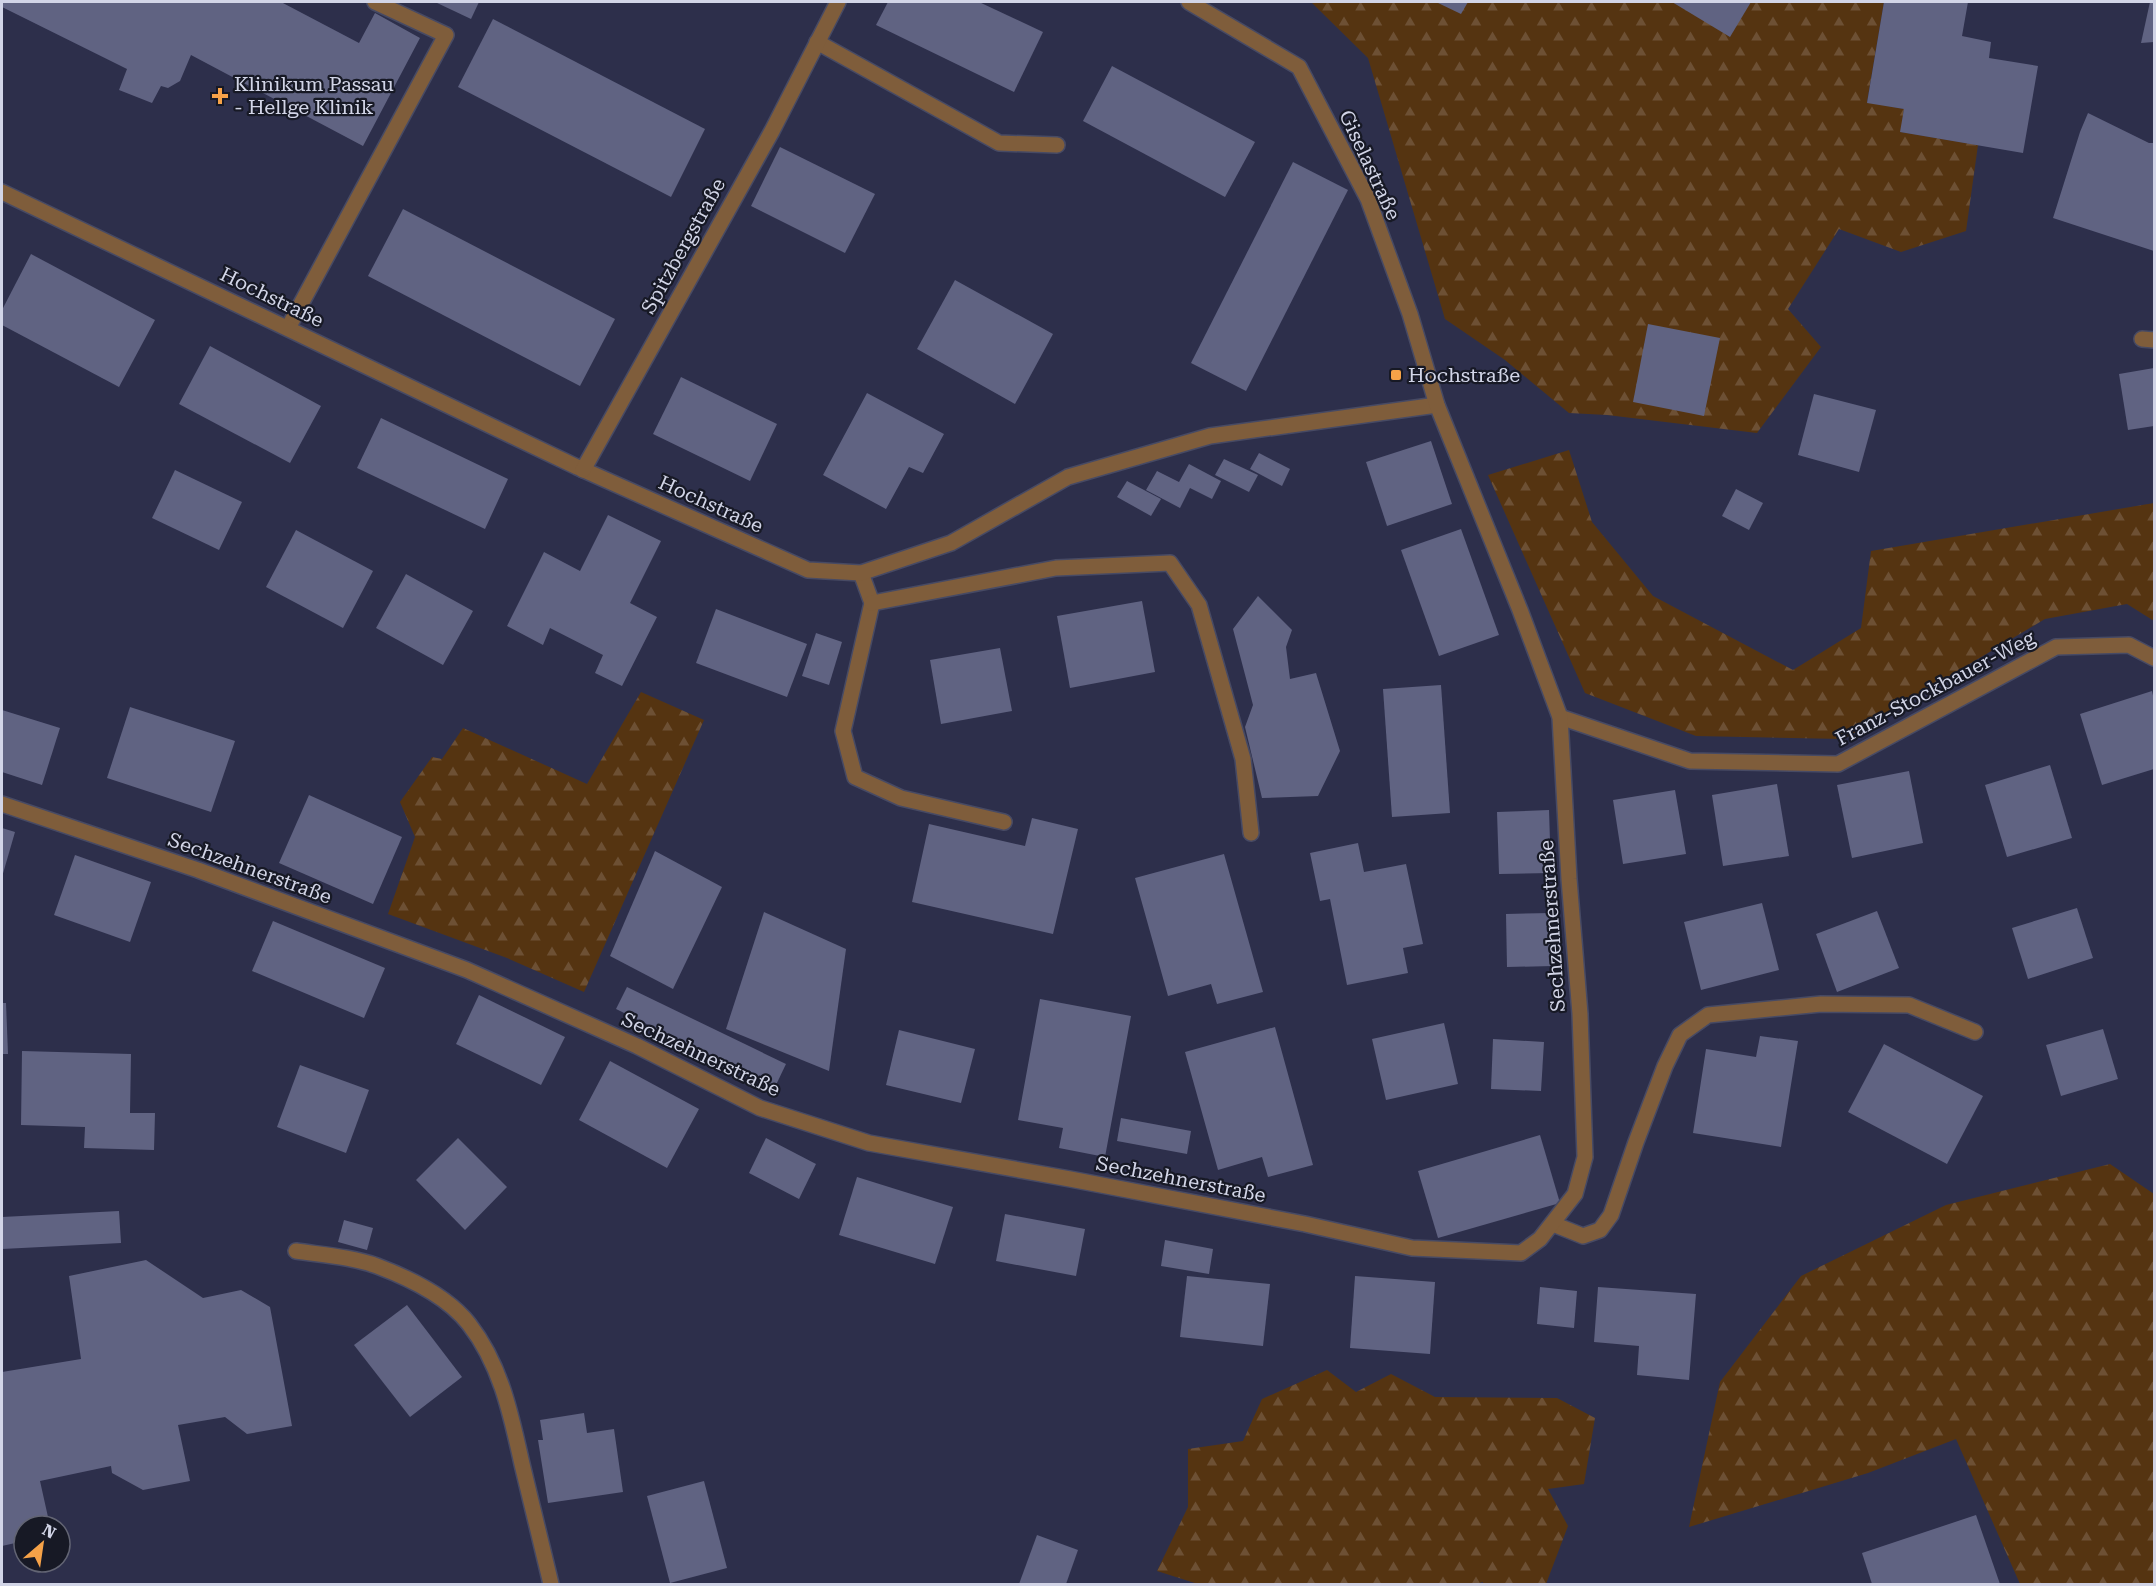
<svg xmlns="http://www.w3.org/2000/svg" width="2156" height="1586" font-family="'Roboto Serif',serif">
	<defs>
		<pattern id="forest-firs" width="22" height="20" patternUnits="userSpaceOnUse" patternTransform="scale(1.5)"><rect width="22" height="20" fill="#553411"/><path d="M5 1l3.5 6h-7zM16 11l3.5 6h-7z" fill="#6d5034"/></pattern>
	</defs>
	<rect width="100%" height="100%" fill="#2d2f4b"/>
	<g fill="url(#forest-firs)">
		<path d="M 1311,2 L 1884,2 L 1867,102 L 1904,109 L 1901,132 L 1978,145 L 1966,231 L 1901,252 L 1839,229 L 1788,309 L 1821,347 L 1757,433 L 1607,415 L 1569,413 L 1505,360 L 1445,319 L 1368,58 Z"/>
		<path d="M 1569,450 L 1592,522 L 1653,596 L 1793,670 L 1861,628 L 1871,551 L 2154,503 L 2154,621 L 2127,604 L 2045,619 L 1844,739 L 1696,736 L 1585,693 L 1488,475 Z"/>
		<path d="M 641,692 L 704,720 L 584,992 L 507,958 L 388,914 L 415,837 L 400,802 L 432,757 L 442,759 L 463,728 L 587,784 Z"/>
		<path d="M 2110,1164 L 2154,1194 L 2154,1584 L 2020,1584 L 1956,1439 L 1868,1473 L 1689,1527 L 1720,1382 L 1801,1276 L 1946,1205 Z"/>
		<path d="M 1327,1370 L 1356,1392 L 1391,1374 L 1435,1397 L 1557,1398 L 1595,1418 L 1584,1484 L 1548,1489 L 1568,1526 L 1546,1584 L 1483,1584 L 1483,1582 L 1476,1584 L 1198,1584 L 1157,1571 L 1188,1507 L 1188,1449 L 1243,1441 L 1262,1399 Z"/>
	</g>
	<g fill="#606382">
		<path d="M 2,2 L 281,2 L 359,43 L 375,13 L 420,38 L 363,146 L 191,55 L 180,81 L 168,88 L 161,86 L 152,103 L 119,90 L 127,69 L 2,7 Z"/>
		<path d="M 435,2 L 479,2 L 471,19 Z"/>
		<path d="M 888,2 L 979,2 L 1043,32 L 1014,92 L 876,25 Z"/>
		<path d="M 1436,2 L 1468,2 L 1461,14 Z"/>
		<path d="M 1672,2 L 1751,2 L 1730,37 Z"/>
		<path d="M 1884,2 L 1968,2 L 1962,36 L 1991,42 L 1989,58 L 2038,66 L 2023,153 L 1900,132 L 1904,109 L 1867,103 Z"/>
		<path d="M 2150,2 L 2154,2 L 2154,42 L 2141,43 Z"/>
		<path d="M 493,19 L 705,129 L 671,197 L 458,87 Z"/>
		<path d="M 1112,66 L 1255,142 L 1225,197 L 1083,121 Z"/>
		<path d="M 2088,113 L 2149,143 L 2154,143 L 2154,251 L 2053,218 L 2080,132 Z"/>
		<path d="M 780,147 L 875,194 L 845,253 L 751,206 Z"/>
		<path d="M 1293,162 L 1348,190 L 1246,391 L 1191,363 Z"/>
		<path d="M 403,209 L 615,319 L 580,386 L 368,276 Z"/>
		<path d="M 31,254 L 155,320 L 119,387 L 2,325 L 2,310 Z"/>
		<path d="M 955,280 L 1053,334 L 1015,404 L 917,349 Z"/>
		<path d="M 1648,324 L 1720,338 L 1704,416 L 1633,402 Z"/>
		<path d="M 210,346 L 321,406 L 290,463 L 179,404 Z"/>
		<path d="M 2154,368 L 2154,426 L 2128,430 L 2119,374 Z"/>
		<path d="M 681,377 L 777,424 L 750,481 L 653,434 Z"/>
		<path d="M 867,393 L 944,434 L 923,473 L 909,467 L 886,509 L 823,475 Z"/>
		<path d="M 1814,394 L 1876,410 L 1859,472 L 1798,455 Z"/>
		<path d="M 381,418 L 508,479 L 485,529 L 357,468 Z"/>
		<path d="M 1431,441 L 1452,504 L 1387,526 L 1366,462 Z"/>
		<path d="M 1259,453 L 1290,469 L 1282,486 L 1250,469 Z"/>
		<path d="M 1224,459 L 1258,475 L 1249,492 L 1215,475 Z"/>
		<path d="M 1189,464 L 1221,481 L 1212,499 L 1190,488 L 1180,508 L 1146,490 L 1157,471 L 1179,482 Z"/>
		<path d="M 175,470 L 242,502 L 219,550 L 152,518 Z"/>
		<path d="M 1127,481 L 1161,499 L 1151,516 L 1117,497 Z"/>
		<path d="M 1736,489 L 1763,503 L 1749,530 L 1722,516 Z"/>
		<path d="M 608,515 L 661,541 L 630,603 L 657,617 L 622,686 L 595,673 L 603,655 L 550,628 L 543,645 L 507,626 L 544,552 L 580,571 Z"/>
		<path d="M 1461,529 L 1499,635 L 1439,656 L 1401,550 Z"/>
		<path d="M 296,530 L 373,571 L 343,628 L 266,587 Z"/>
		<path d="M 406,574 L 473,611 L 443,665 L 376,628 Z"/>
		<path d="M 1258,596 L 1292,630 L 1286,647 L 1290,679 L 1316,673 L 1340,751 L 1318,796 L 1262,798 L 1245,727 L 1253,705 L 1233,629 Z"/>
		<path d="M 1142,601 L 1155,672 L 1070,688 L 1057,616 Z"/>
		<path d="M 716,609 L 807,644 L 787,697 L 696,663 Z"/>
		<path d="M 816,633 L 842,642 L 829,685 L 802,676 Z"/>
		<path d="M 1000,648 L 1012,711 L 941,724 L 930,660 Z"/>
		<path d="M 1441,685 L 1450,813 L 1392,817 L 1383,689 Z"/>
		<path d="M 2152,691 L 2154,700 L 2154,769 L 2102,785 L 2080,714 Z"/>
		<path d="M 130,707 L 235,741 L 211,812 L 107,778 Z"/>
		<path d="M 2,710 L 60,728 L 42,785 L 2,772 Z"/>
		<path d="M 2050,765 L 2072,838 L 2007,857 L 1985,785 Z"/>
		<path d="M 1909,771 L 1923,843 L 1852,858 L 1837,785 Z"/>
		<path d="M 1777,784 L 1789,856 L 1723,866 L 1712,795 Z"/>
		<path d="M 1675,790 L 1686,854 L 1623,864 L 1613,800 Z"/>
		<path d="M 309,795 L 402,837 L 373,904 L 279,863 Z"/>
		<path d="M 1549,810 L 1551,873 L 1499,874 L 1497,812 Z"/>
		<path d="M 1032,818 L 1078,829 L 1053,934 L 912,902 L 929,824 L 1025,846 Z"/>
		<path d="M 2,828 L 15,832 L 2,877 Z"/>
		<path d="M 1358,843 L 1364,872 L 1406,864 L 1423,944 L 1403,948 L 1408,973 L 1347,985 L 1330,899 L 1320,901 L 1310,853 Z"/>
		<path d="M 655,851 L 722,887 L 673,989 L 610,956 Z"/>
		<path d="M 1224,854 L 1263,992 L 1217,1004 L 1211,984 L 1168,996 L 1135,878 Z"/>
		<path d="M 75,855 L 151,882 L 130,942 L 54,915 Z"/>
		<path d="M 1762,903 L 1779,970 L 1701,990 L 1684,922 Z"/>
		<path d="M 2077,908 L 2093,958 L 2028,979 L 2012,928 Z"/>
		<path d="M 1877,911 L 1899,968 L 1837,992 L 1816,934 Z"/>
		<path d="M 764,912 L 846,949 L 829,1071 L 726,1029 Z"/>
		<path d="M 1552,913 L 1553,966 L 1507,967 L 1506,914 Z"/>
		<path d="M 273,921 L 385,968 L 364,1018 L 252,971 Z"/>
		<path d="M 627,987 L 786,1064 L 775,1087 L 616,1009 Z"/>
		<path d="M 479,995 L 565,1037 L 541,1085 L 456,1044 Z"/>
		<path d="M 1040,999 L 1131,1016 L 1105,1157 L 1059,1148 L 1063,1128 L 1018,1120 Z"/>
		<path d="M 2,1003 L 6,1003 L 8,1054 L 2,1054 Z"/>
		<path d="M 1444,1023 L 1458,1084 L 1386,1100 L 1372,1039 Z"/>
		<path d="M 1275,1027 L 1313,1165 L 1268,1177 L 1262,1157 L 1218,1170 L 1185,1052 Z"/>
		<path d="M 2103,1029 L 2118,1079 L 2061,1096 L 2046,1045 Z"/>
		<path d="M 899,1030 L 975,1049 L 961,1103 L 886,1085 Z"/>
		<path d="M 1760,1036 L 1798,1041 L 1781,1147 L 1693,1133 L 1706,1049 L 1756,1057 Z"/>
		<path d="M 1493,1039 L 1544,1042 L 1541,1091 L 1491,1089 Z"/>
		<path d="M 1884,1044 L 1983,1096 L 1947,1164 L 1848,1112 Z"/>
		<path d="M 22,1051 L 131,1054 L 130,1113 L 155,1113 L 154,1150 L 84,1148 L 85,1127 L 21,1125 Z"/>
		<path d="M 610,1061 L 699,1109 L 667,1168 L 579,1120 Z"/>
		<path d="M 300,1065 L 369,1090 L 346,1153 L 277,1127 Z"/>
		<path d="M 1121,1118 L 1191,1131 L 1187,1154 L 1117,1141 Z"/>
		<path d="M 1540,1135 L 1560,1203 L 1438,1238 L 1418,1171 Z"/>
		<path d="M 458,1138 L 507,1187 L 465,1230 L 416,1180 Z"/>
		<path d="M 766,1138 L 816,1164 L 799,1199 L 749,1173 Z"/>
		<path d="M 857,1177 L 953,1207 L 935,1264 L 839,1235 Z"/>
		<path d="M 119,1211 L 121,1243 L 2,1249 L 2,1217 Z"/>
		<path d="M 1005,1214 L 1085,1229 L 1076,1276 L 996,1261 Z"/>
		<path d="M 344,1220 L 373,1228 L 367,1250 L 338,1242 Z"/>
		<path d="M 1165,1240 L 1213,1249 L 1209,1274 L 1161,1266 Z"/>
		<path d="M 146,1260 L 203,1298 L 241,1290 L 270,1307 L 292,1426 L 247,1434 L 225,1417 L 178,1425 L 190,1481 L 143,1490 L 112,1473 L 111,1466 L 40,1481 L 50,1526 L 24,1526 L 24,1541 L 2,1546 L 2,1372 L 81,1359 L 69,1276 Z"/>
		<path d="M 1187,1276 L 1270,1284 L 1263,1346 L 1180,1337 Z"/>
		<path d="M 1355,1276 L 1435,1282 L 1430,1354 L 1350,1348 Z"/>
		<path d="M 1540,1287 L 1577,1291 L 1574,1328 L 1537,1324 Z"/>
		<path d="M 1598,1287 L 1696,1294 L 1689,1380 L 1637,1375 L 1639,1346 L 1594,1342 Z"/>
		<path d="M 407,1305 L 462,1377 L 410,1417 L 354,1345 Z"/>
		<path d="M 584,1413 L 587,1433 L 614,1429 L 623,1492 L 548,1503 L 538,1440 L 543,1440 L 540,1420 Z"/>
		<path d="M 704,1481 L 727,1568 L 670,1583 L 647,1496 Z"/>
		<path d="M 1976,1515 L 2000,1584 L 1872,1584 L 1862,1553 Z"/>
		<path d="M 1037,1535 L 1078,1550 L 1066,1584 L 1019,1584 Z"/>
	</g>
	<g fill="none" stroke-linecap="round" stroke-linejoin="round">
		<defs>
			<g id="service">
				<path d="M 817,42 L 999,143 L 1057,145"/>
				<path d="M 288,328 L 446,35 L 375,2"/>
				<path d="M 2142,339 L 2154,340"/>
				<path d="M 861,573 L 872,603 L 843,731 L 855,777 L 901,798 L 1004,822"/>
				<path d="M 872,603 L 1056,568 L 1170,563 L 1199,605 L 1243,759 L 1251,833"/>
				<path d="M 1553,1224 L 1583,1236 L 1600,1230 L 1611,1215 L 1636,1142 L 1665,1066 L 1680,1035 L 1708,1015 L 1821,1004 L 1909,1005 L 1975,1032"/>
			</g>
			<g id="minor">
				<path d="M 2,192 L 577,467 L 808,570 L 861,573 L 951,543 L 1068,477 L 1210,436 L 1437,405"/>
				<path d="M 583,470 L 772,131 L 838,2"/>
				<path d="M 1560,717 L 1690,761 L 1838,764 L 2056,647 L 2129,645 L 2154,658"/>
				<path d="M 2,804 L 198,870 L 467,970 L 637,1046 L 760,1108 L 869,1143 L 1070,1179 L 1305,1224 L 1412,1248 L 1521,1253 L 1540,1239 L 1575,1194 L 1585,1157 L 1580,1014 L 1569,879 L 1560,717 L 1520,610 L 1437,405 L 1410,314 L 1368,199 L 1299,67 L 1189,2"/>
				<path d="M 296,1251 C 323,1255 352,1257 377,1266 C 409,1278 448,1297 469,1324 C 501,1365 511,1415 522,1464 C 532,1504 541,1544 551,1584"/>
			</g>
		</defs>
		<use href="#service" stroke="#474a64" stroke-width="18"/>
		<use href="#minor" stroke="#474a64" stroke-width="18"/>
		<use href="#service" stroke="#7f5d3b" stroke-width="15"/>
		<use href="#minor" stroke="#7f5d3b" stroke-width="15"/>
	</g>
	<g fill="#f6a248" stroke="#171925" stroke-width="2">
		<path d="M217 87h6v6h6v6h-6v6h-6v-6h-6v-6h6z"/>
		<rect x="1390" y="369" width="12" height="12" rx="3"/>
	</g>
	<g text-anchor="middle" stroke-width="4.5" stroke-linejoin="round" paint-order="stroke">
		<g font-size="20" fill="#d2d5e7" stroke="#171925" text-anchor="start">
			<text x="234" y="91">Klinikum Passau<tspan x="234" dy="23">- Hellge Klinik</tspan></text>
			<text x="1408" y="382">Hochstraße</text>
		</g>
		<g font-size="20" fill="#d2d5e7" stroke="#171925">
			<text transform="translate(1370 165) rotate(65)" y="7">Giselastraße</text>
			<text transform="translate(683 246) rotate(-61)" y="7">Spitzbergstraße</text>
			<text transform="translate(272 297) rotate(26)" y="7">Hochstraße</text>
			<text transform="translate(711 504) rotate(24)" y="7">Hochstraße</text>
			<text transform="translate(1935 688) rotate(-28)" y="7">Franz-Stockbauer-Weg</text>
			<text transform="translate(250 868) rotate(20)" y="7">Sechzehnerstraße</text>
			<text transform="translate(1552 926) rotate(-94)" y="7">Sechzehnerstraße</text>
			<text transform="translate(701 1054) rotate(25)" y="7">Sechzehnerstraße</text>
			<text transform="translate(1181 1179) rotate(11)" y="7">Sechzehnerstraße</text>
		</g>
	</g>
	<rect width="2156" height="1586" fill="none" stroke="#d2d5e7" stroke-width="6"/>
	<g transform="translate(42 1544) rotate(29)"><circle r="28" fill="#171925" stroke="#626473" stroke-width="1.5"/>
	<path d="M0-4.5L10 22L0 15L-10 22Z" fill="#f6a248"/>
	<text y="-9" font-size="16" font-weight="bold" text-anchor="middle" fill="#d2d5e7">N</text>
	</g>
</svg>
